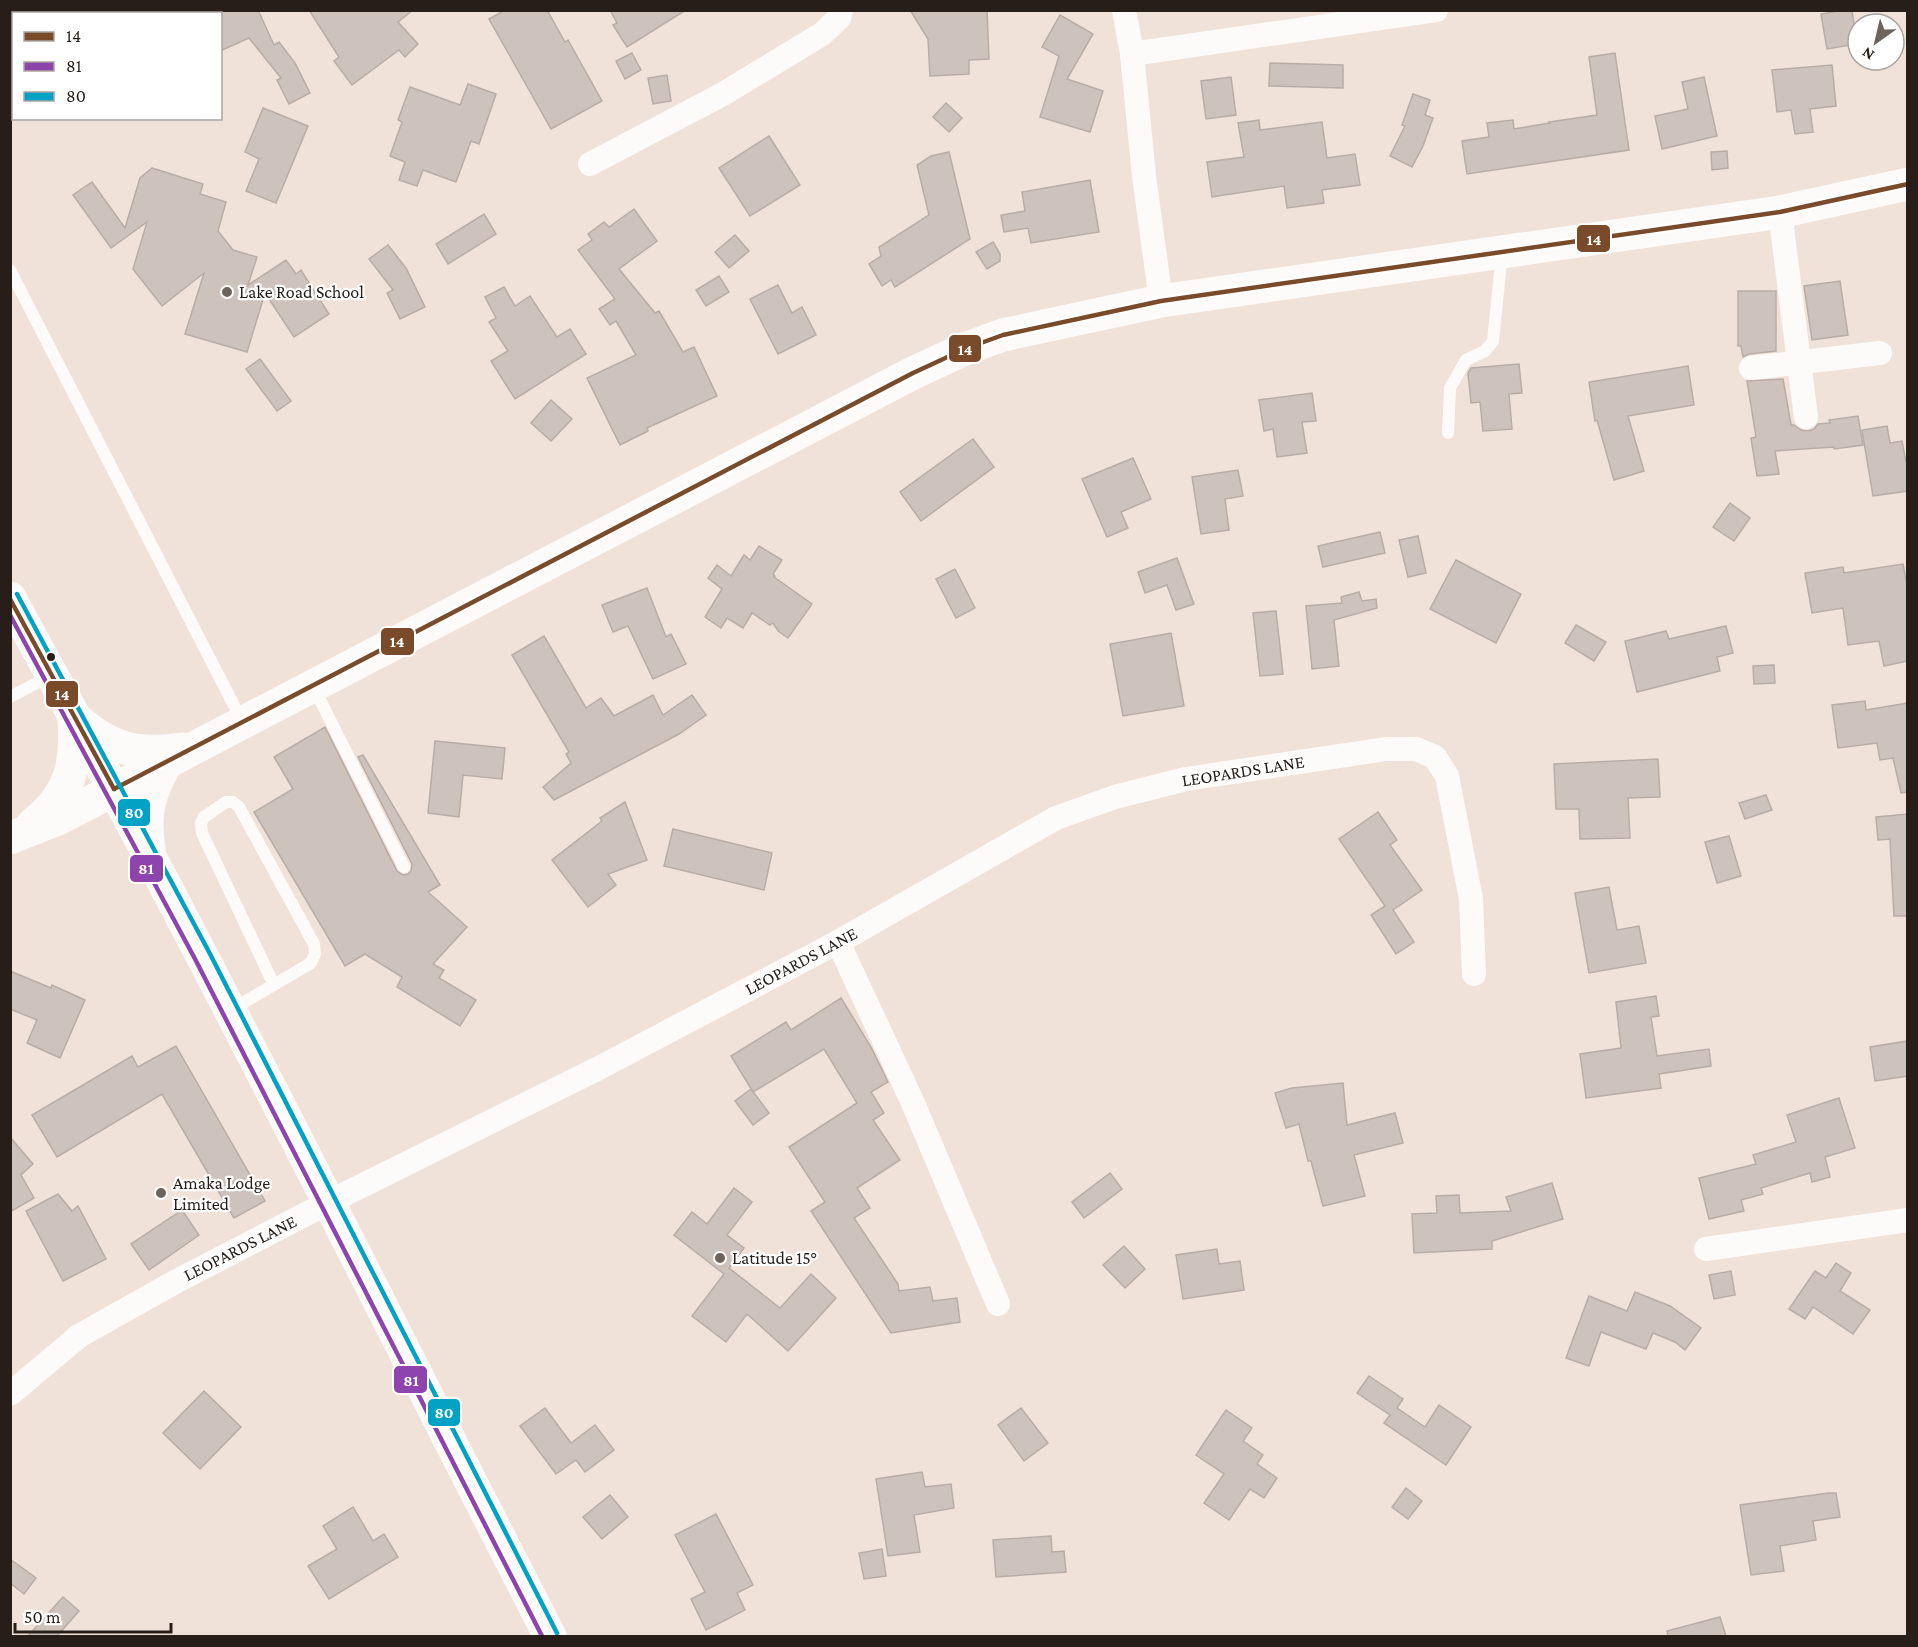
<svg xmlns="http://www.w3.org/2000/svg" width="1918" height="1647" font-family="'Crimson Pro',serif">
	<rect width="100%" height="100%" fill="#f1e2d9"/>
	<g fill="#cec3bc" stroke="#b8ada6" stroke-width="1.5">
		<path d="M 220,10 L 258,10 L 274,45 L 279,42 L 295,63 L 310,93 L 289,104 L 277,80 L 281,78 L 249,38 L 220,51 Z"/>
		<path d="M 309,10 L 413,10 L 398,22 L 418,44 L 405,57 L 399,50 L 352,85 L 334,61 L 339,57 Z"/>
		<path d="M 505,10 L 547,10 L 565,42 L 568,40 L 602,101 L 551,129 L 489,19 Z"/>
		<path d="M 610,10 L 686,10 L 627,47 L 613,25 L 617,23 Z"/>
		<path d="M 910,10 L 987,10 L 989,59 L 969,60 L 969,74 L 930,76 L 928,39 Z"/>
		<path d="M 1844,10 L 1852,10 L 1857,44 L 1827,49 L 1821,14 Z"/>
		<path d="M 1060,15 L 1093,34 L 1067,79 L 1103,91 L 1090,132 L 1040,117 L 1059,56 L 1042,47 Z"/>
		<path d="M 632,53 L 641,70 L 625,79 L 616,61 Z"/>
		<path d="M 1615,53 L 1629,150 L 1467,174 L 1462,141 L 1489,137 L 1487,123 L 1513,120 L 1514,129 L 1550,123 L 1549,122 L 1597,115 L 1589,57 Z"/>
		<path d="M 1270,63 L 1343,65 L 1343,88 L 1269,86 Z"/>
		<path d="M 1832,65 L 1836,106 L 1810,109 L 1813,132 L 1795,134 L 1791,110 L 1777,112 L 1772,70 Z"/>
		<path d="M 667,75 L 671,101 L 653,104 L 648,78 Z"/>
		<path d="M 1231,77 L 1236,115 L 1206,119 L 1201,81 Z"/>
		<path d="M 1704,77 L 1717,136 L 1662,149 L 1655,116 L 1688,109 L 1682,82 Z"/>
		<path d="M 468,84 L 496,94 L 479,144 L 471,141 L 456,182 L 423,170 L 417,186 L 399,180 L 405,162 L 390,156 L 402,122 L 398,120 L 410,87 L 460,105 Z"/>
		<path d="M 1413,94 L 1430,100 L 1425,115 L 1433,118 L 1423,146 L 1412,167 L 1390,156 L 1405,126 L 1402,125 Z"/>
		<path d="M 946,103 L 962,118 L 949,132 L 933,117 Z"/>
		<path d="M 263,108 L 308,126 L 276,203 L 246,191 L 259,159 L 245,152 Z"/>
		<path d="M 1259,120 L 1260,130 L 1322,122 L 1327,158 L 1355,154 L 1360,185 L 1322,190 L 1324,203 L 1287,208 L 1284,186 L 1212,197 L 1207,162 L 1244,157 L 1238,123 Z"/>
		<path d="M 769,136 L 800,185 L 750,216 L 719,168 Z"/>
		<path d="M 1727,151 L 1728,168 L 1712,170 L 1711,152 Z"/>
		<path d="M 949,152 L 970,239 L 895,287 L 891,280 L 882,286 L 869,264 L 881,256 L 879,247 L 929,215 L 917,165 L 931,156 Z"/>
		<path d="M 152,168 L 203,184 L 200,194 L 226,202 L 218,231 L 233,250 L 257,257 L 248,285 L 286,260 L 296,274 L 301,270 L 329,314 L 294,337 L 265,293 L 247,352 L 185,334 L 204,273 L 162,306 L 133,269 L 147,222 L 111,248 L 73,195 L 92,182 L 125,228 L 140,178 Z"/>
		<path d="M 1090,180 L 1099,232 L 1031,243 L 1028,228 L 1004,232 L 1001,215 L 1025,211 L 1022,192 Z"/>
		<path d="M 634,209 L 657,241 L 619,269 L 655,313 L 659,311 L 683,352 L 694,347 L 717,396 L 647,428 L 648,431 L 620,445 L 587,378 L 636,355 L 616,321 L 610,325 L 599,309 L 615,299 L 578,250 L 592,240 L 588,234 L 604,222 L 609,227 Z"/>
		<path d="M 484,214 L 496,234 L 448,264 L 436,244 Z"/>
		<path d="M 735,235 L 749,251 L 729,268 L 715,252 Z"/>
		<path d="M 993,242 L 1000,254 L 1000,261 L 987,269 L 976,252 Z"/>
		<path d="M 388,245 L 406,268 L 425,307 L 400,319 L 387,293 L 393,290 L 369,259 Z"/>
		<path d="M 719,276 L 729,292 L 706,306 L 696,290 Z"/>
		<path d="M 1840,281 L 1848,335 L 1812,340 L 1804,286 Z"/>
		<path d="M 778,285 L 792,313 L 802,307 L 816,335 L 778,354 L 750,299 Z"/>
		<path d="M 504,287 L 515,306 L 530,296 L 557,337 L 570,329 L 586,354 L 515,399 L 491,361 L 508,351 L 489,322 L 496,318 L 485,297 Z"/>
		<path d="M 1738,291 L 1776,291 L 1776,351 L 1749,354 L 1743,357 L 1741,346 L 1738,346 Z"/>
		<path d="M 260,359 L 291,401 L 277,411 L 246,369 Z"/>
		<path d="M 1519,364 L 1522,393 L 1509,394 L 1512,429 L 1483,431 L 1480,402 L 1471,403 L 1468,373 L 1471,368 Z"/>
		<path d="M 1688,366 L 1694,405 L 1628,416 L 1644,471 L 1614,480 L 1597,420 L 1595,421 L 1589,382 Z"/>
		<path d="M 1783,379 L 1791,425 L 1794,425 L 1801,430 L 1808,431 L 1814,429 L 1818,424 L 1830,423 L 1829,420 L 1858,416 L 1863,445 L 1834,449 L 1834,447 L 1775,451 L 1779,474 L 1757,476 L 1751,438 L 1756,437 L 1747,381 Z"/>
		<path d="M 1312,393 L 1316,421 L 1302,422 L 1307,453 L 1277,457 L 1273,429 L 1264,431 L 1259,400 Z"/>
		<path d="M 551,400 L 572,419 L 551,441 L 531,423 Z"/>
		<path d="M 1887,426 L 1890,443 L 1902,441 L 1906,462 L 1908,461 L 1908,491 L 1873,496 L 1862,430 Z"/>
		<path d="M 973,439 L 994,467 L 921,521 L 900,492 Z"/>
		<path d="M 1133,458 L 1151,499 L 1121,512 L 1128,528 L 1107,537 L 1082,479 Z"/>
		<path d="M 1238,470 L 1243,496 L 1225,499 L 1229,530 L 1201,534 L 1192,477 Z"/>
		<path d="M 1730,503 L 1750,518 L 1734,541 L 1713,527 Z"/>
		<path d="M 1380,532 L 1385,553 L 1323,567 L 1318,546 Z"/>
		<path d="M 1418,536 L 1426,573 L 1408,577 L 1399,540 Z"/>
		<path d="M 759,546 L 782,560 L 773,574 L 775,576 L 774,577 L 812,604 L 788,638 L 778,631 L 773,623 L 770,625 L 752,613 L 743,628 L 727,618 L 721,628 L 705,617 L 722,589 L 708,578 L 717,565 L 731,576 L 744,555 L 750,560 Z"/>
		<path d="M 1177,558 L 1194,604 L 1176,610 L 1167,585 L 1145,593 L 1138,572 Z"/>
		<path d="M 1456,560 L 1521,594 L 1496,643 L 1430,609 Z"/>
		<path d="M 1903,564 L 1908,591 L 1908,661 L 1884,666 L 1879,641 L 1848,645 L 1843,608 L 1812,613 L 1805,573 L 1843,567 L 1844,573 Z"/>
		<path d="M 955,569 L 975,608 L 956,618 L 936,579 Z"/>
		<path d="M 647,588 L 666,637 L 671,634 L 686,664 L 653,679 L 628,626 L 613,632 L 602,605 Z"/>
		<path d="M 1359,592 L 1362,601 L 1376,599 L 1377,608 L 1334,620 L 1339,666 L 1312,669 L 1306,606 L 1342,603 L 1341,597 Z"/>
		<path d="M 1276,611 L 1283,674 L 1260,676 L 1253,613 Z"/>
		<path d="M 1576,625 L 1606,642 L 1594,661 L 1565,643 Z"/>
		<path d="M 1726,626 L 1733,653 L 1717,657 L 1720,671 L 1637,692 L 1625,641 L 1666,631 L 1669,639 Z"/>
		<path d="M 1171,633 L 1184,706 L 1123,716 L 1110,644 Z"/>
		<path d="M 544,636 L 586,708 L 601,698 L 614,716 L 653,695 L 663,715 L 692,695 L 706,715 L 679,734 L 554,800 L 543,787 L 571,763 L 566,754 L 569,752 L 512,655 Z"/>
		<path d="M 1774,665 L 1775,683 L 1754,684 L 1753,666 Z"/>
		<path d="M 1865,701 L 1866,710 L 1908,703 L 1908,792 L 1901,793 L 1893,758 L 1880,760 L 1877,743 L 1838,748 L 1832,705 Z"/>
		<path d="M 325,727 L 397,871 L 403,875 L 408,874 L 411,871 L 412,864 L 358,757 L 363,755 L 440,885 L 428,892 L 467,927 L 433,964 L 444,970 L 439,978 L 476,1000 L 460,1026 L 397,987 L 402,977 L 365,954 L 345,966 L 254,812 L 293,789 L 274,757 Z"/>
		<path d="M 435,741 L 505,748 L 502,779 L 463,775 L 459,817 L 428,813 Z"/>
		<path d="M 1658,759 L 1660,797 L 1628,798 L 1630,838 L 1580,839 L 1579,809 L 1556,809 L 1554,764 Z"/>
		<path d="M 1766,795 L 1772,810 L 1745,819 L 1739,803 Z"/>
		<path d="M 625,802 L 647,860 L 608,874 L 616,885 L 588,907 L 552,860 L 602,821 L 600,818 Z"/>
		<path d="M 1378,812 L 1397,840 L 1390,845 L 1422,890 L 1393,910 L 1414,942 L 1396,954 L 1371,915 L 1385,906 L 1339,839 Z"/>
		<path d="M 1908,814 L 1908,916 L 1894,916 L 1890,839 L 1878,840 L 1876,817 Z"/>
		<path d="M 673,829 L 772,853 L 764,890 L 664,866 Z"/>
		<path d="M 1729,836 L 1741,876 L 1717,883 L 1705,842 Z"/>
		<path d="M 1609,887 L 1617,930 L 1639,926 L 1646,963 L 1589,973 L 1575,893 Z"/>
		<path d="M 10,971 L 51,988 L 52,985 L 85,1000 L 60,1058 L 27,1043 L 37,1020 L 10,1009 Z"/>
		<path d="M 1656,996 L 1659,1016 L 1651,1017 L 1657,1056 L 1709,1049 L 1711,1066 L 1659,1074 L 1661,1088 L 1586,1098 L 1580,1054 L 1621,1048 L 1616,1002 Z"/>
		<path d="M 841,998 L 871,1047 L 888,1082 L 871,1092 L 884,1113 L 873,1120 L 900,1160 L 857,1188 L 870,1208 L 854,1218 L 898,1284 L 899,1291 L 930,1287 L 933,1301 L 957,1298 L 960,1322 L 891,1333 L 811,1211 L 825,1202 L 789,1147 L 857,1103 L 824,1049 L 753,1092 L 731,1056 L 786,1022 L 791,1030 Z"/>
		<path d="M 1908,1041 L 1908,1076 L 1875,1081 L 1870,1047 Z"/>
		<path d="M 176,1046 L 265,1201 L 234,1218 L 162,1094 L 57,1157 L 32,1115 L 132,1056 L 138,1067 Z"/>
		<path d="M 1343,1083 L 1347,1125 L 1395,1113 L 1403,1143 L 1354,1155 L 1365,1196 L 1323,1206 L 1311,1161 L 1308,1161 L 1299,1124 L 1286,1128 L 1275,1093 L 1292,1088 Z"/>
		<path d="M 751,1089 L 769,1113 L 753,1125 L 735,1101 Z"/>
		<path d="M 1839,1098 L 1855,1148 L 1825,1157 L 1830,1177 L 1812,1182 L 1810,1173 L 1761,1188 L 1763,1194 L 1741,1200 L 1744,1211 L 1709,1219 L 1699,1178 L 1756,1164 L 1753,1155 L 1796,1142 L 1787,1115 Z"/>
		<path d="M 10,1137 L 33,1164 L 21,1175 L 34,1198 L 10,1212 Z"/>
		<path d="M 1110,1173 L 1122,1189 L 1084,1218 L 1072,1202 Z"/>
		<path d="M 1552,1183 L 1563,1219 L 1492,1241 L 1492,1249 L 1414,1253 L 1412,1214 L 1437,1213 L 1436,1196 L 1459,1195 L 1460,1213 L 1511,1211 L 1506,1197 Z"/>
		<path d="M 734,1188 L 752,1202 L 727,1235 L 744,1248 L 729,1268 L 780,1308 L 811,1274 L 836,1298 L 788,1351 L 747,1314 L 726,1342 L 692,1316 L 724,1274 L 674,1235 L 692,1212 L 707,1224 Z"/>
		<path d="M 58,1194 L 72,1211 L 78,1206 L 106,1259 L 63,1281 L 26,1211 Z"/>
		<path d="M 182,1210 L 199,1235 L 149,1270 L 131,1244 Z"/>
		<path d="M 1124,1246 L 1145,1269 L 1125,1288 L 1103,1265 Z"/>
		<path d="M 1217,1249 L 1219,1264 L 1240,1261 L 1244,1290 L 1183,1299 L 1176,1255 Z"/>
		<path d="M 1836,1263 L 1851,1273 L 1840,1291 L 1870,1310 L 1853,1334 L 1813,1307 L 1805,1319 L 1789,1309 L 1815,1271 L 1826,1278 Z"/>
		<path d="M 1731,1271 L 1735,1295 L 1714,1299 L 1709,1275 Z"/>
		<path d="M 1635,1292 L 1670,1306 L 1701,1328 L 1685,1350 L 1675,1342 L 1653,1333 L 1646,1349 L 1601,1332 L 1589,1366 L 1566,1358 L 1589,1296 L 1627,1311 Z"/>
		<path d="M 1369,1376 L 1403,1399 L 1397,1408 L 1425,1427 L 1439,1405 L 1471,1427 L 1446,1465 L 1384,1423 L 1390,1415 L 1357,1393 Z"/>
		<path d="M 204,1391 L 241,1427 L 200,1469 L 163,1433 Z"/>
		<path d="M 545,1408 L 571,1443 L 595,1425 L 614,1450 L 585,1472 L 576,1460 L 556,1474 L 520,1426 Z"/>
		<path d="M 1021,1408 L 1048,1443 L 1024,1461 L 998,1425 Z"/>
		<path d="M 1226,1410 L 1252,1428 L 1243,1441 L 1263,1455 L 1257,1464 L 1277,1478 L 1264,1498 L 1250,1489 L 1229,1520 L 1204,1503 L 1224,1474 L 1196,1455 Z"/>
		<path d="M 922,1472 L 925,1487 L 951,1484 L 954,1508 L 914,1515 L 920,1552 L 888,1556 L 876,1479 Z"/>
		<path d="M 1406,1488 L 1422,1501 L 1408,1519 L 1392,1507 Z"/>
		<path d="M 1829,1493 L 1836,1493 L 1840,1517 L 1813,1521 L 1816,1540 L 1780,1546 L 1784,1571 L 1751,1575 L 1740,1505 Z"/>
		<path d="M 610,1495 L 628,1517 L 602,1539 L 583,1517 Z"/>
		<path d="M 353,1507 L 373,1541 L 384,1534 L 398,1557 L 329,1599 L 308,1566 L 337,1549 L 323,1526 Z"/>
		<path d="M 716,1514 L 753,1585 L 737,1593 L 745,1610 L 706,1630 L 691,1599 L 705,1592 L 675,1535 Z"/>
		<path d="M 1051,1536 L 1052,1552 L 1064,1551 L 1066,1572 L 996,1577 L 993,1540 Z"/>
		<path d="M 882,1549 L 886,1576 L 864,1579 L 859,1553 Z"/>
		<path d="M 10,1559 L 36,1578 L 24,1594 L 10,1583 Z"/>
		<path d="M 63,1597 L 79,1611 L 57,1636 L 28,1636 Z"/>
		<path d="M 1720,1617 L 1726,1636 L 1668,1636 L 1667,1631 Z"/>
	</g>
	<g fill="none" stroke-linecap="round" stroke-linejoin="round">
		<g stroke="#fdfbf9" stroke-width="12">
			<path d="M 10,270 L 242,721"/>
			<path d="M 1448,433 L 1450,388 L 1466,360 L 1485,351 L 1493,341 L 1502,253"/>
			<path d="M 313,686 L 404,867"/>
			<path d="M 10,697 L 52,675"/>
			<path d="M 231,1010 L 311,963 L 315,954 L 314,944 L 239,807 L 233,802 L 226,802 L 204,817 L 201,823 L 202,833 L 274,985"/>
		</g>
		<g stroke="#fdfbf9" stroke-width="24">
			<path d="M 1124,10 L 1132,54 L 1144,176 L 1161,301"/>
			<path d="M 1132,54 L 1436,10"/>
			<path d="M 590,164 L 723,94 L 822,34 L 839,18 L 841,10"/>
			<path d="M 1780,212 L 1806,417"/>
			<path d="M 1751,368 L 1880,353"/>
			<path d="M 838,942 L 913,1103 L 998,1304"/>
			<path d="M 1706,1249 L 1908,1220"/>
			<path d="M 10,1394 L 79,1336 L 175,1282 L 329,1202 L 597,1069 L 838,942 L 1056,818 L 1115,797 L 1186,779 L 1386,749 L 1416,749 L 1435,757 L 1447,776 L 1471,899 L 1474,974"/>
		</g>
		<g stroke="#fdfbf9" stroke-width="33">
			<path d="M 10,598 C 57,685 104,770 150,857 C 287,1115 416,1377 550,1636"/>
			<path d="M 80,722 C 113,751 140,755 182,749"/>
			<path d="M 33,824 C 71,795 77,764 74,719"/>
			<path d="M 10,838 L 58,819 L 913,373 L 967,348 L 1003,335 L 1161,301 L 1780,212 L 1908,184"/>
			<path d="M 149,848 C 143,812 150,792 167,761"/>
		</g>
		<defs>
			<g id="bus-1">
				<path d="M 10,599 L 114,789"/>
				<path d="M 114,789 L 913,373 L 967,348 L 1003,335 L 1161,301 L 1780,212 L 1908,184"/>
			</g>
			<path id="bus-2" d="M 10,615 L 194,957 L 542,1636"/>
			<path id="bus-3" d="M 17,594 L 208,950 L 557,1633"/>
		</defs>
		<use href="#bus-1" stroke="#fff" stroke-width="9"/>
		<use href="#bus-2" stroke="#fff" stroke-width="9"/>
		<use href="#bus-3" stroke="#fff" stroke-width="9"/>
		<use href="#bus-1" stroke="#7a4b2a" stroke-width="4.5"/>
		<use href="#bus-2" stroke="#8e44ad" stroke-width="4.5"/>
		<use href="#bus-3" stroke="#02a2c5" stroke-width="4.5"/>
	</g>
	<g fill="#6e635c" stroke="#fff" stroke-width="2">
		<circle cx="227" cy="292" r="6"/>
		<circle cx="161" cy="1193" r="6"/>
		<circle cx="720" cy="1258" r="6"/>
	</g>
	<circle fill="#281e19" stroke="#fff" stroke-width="2" cx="51" cy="657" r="5"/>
	<g text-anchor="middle" stroke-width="4.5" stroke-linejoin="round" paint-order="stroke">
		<g font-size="18" fill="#281e19" stroke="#fff" text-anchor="start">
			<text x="239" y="298">Lake Road School</text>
			<text x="173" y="1189">Amaka Lodge<tspan x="173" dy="21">Limited</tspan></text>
			<text x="732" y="1264">Latitude 15°</text>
		</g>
		<g font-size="18" fill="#281e19" stroke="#fff">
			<text transform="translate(1243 771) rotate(-9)" y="6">LEOPARDS LANE</text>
			<text transform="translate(801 961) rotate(-28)" y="6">LEOPARDS LANE</text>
			<text transform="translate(240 1248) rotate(-27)" y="6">LEOPARDS LANE</text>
		</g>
	</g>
	<g stroke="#fff" stroke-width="2">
		<rect x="1576" y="224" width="35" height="29" rx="6" fill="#7a4b2a"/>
		<rect x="948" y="334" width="34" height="29" rx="6" fill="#7a4b2a"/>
		<rect x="380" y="627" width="35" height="29" rx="6" fill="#7a4b2a"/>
		<rect x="45" y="680" width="34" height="28" rx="6" fill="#7a4b2a"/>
		<rect x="117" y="798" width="34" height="29" rx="6" fill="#02a2c5"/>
		<rect x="129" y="854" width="35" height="29" rx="6" fill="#8e44ad"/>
		<rect x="393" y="1365" width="35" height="29" rx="6" fill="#8e44ad"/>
		<rect x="427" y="1398" width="34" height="29" rx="6" fill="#02a2c5"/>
	</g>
	<g font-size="16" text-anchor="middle" font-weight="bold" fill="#fff">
		<text x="1594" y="245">14</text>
		<text x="965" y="355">14</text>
		<text x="397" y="647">14</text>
		<text x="62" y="700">14</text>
		<text x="134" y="818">80</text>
		<text x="146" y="874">81</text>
		<text x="411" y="1386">81</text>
		<text x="444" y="1418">80</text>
	</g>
	<rect width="1918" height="1647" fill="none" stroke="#281e19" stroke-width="24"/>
	<rect x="12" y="12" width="210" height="108" fill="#ffffff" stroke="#a9a5a3" stroke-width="1.5"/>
	<rect x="24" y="32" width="30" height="9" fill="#7a4b2a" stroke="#a9a5a3" stroke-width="1.5"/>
	<text x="66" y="42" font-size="18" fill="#281e19">14</text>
	<rect x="24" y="62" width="30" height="9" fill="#8e44ad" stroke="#a9a5a3" stroke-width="1.5"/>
	<text x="66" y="72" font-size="18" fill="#281e19">81</text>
	<rect x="24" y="92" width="30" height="9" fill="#02a2c5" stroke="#a9a5a3" stroke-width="1.5"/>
	<text x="66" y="102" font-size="18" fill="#281e19">80</text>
	<g transform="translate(1876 42) rotate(214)"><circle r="28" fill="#ffffff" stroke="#a9a5a3" stroke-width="1.5"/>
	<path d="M0-4.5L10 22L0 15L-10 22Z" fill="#6e635c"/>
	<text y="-9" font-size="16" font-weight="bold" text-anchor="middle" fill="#281e19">N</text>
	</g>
	<path d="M15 1623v9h156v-9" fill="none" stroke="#281e19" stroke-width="3"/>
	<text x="24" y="1623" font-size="18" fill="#281e19" stroke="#ffffff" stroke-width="4.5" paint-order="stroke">50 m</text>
</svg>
